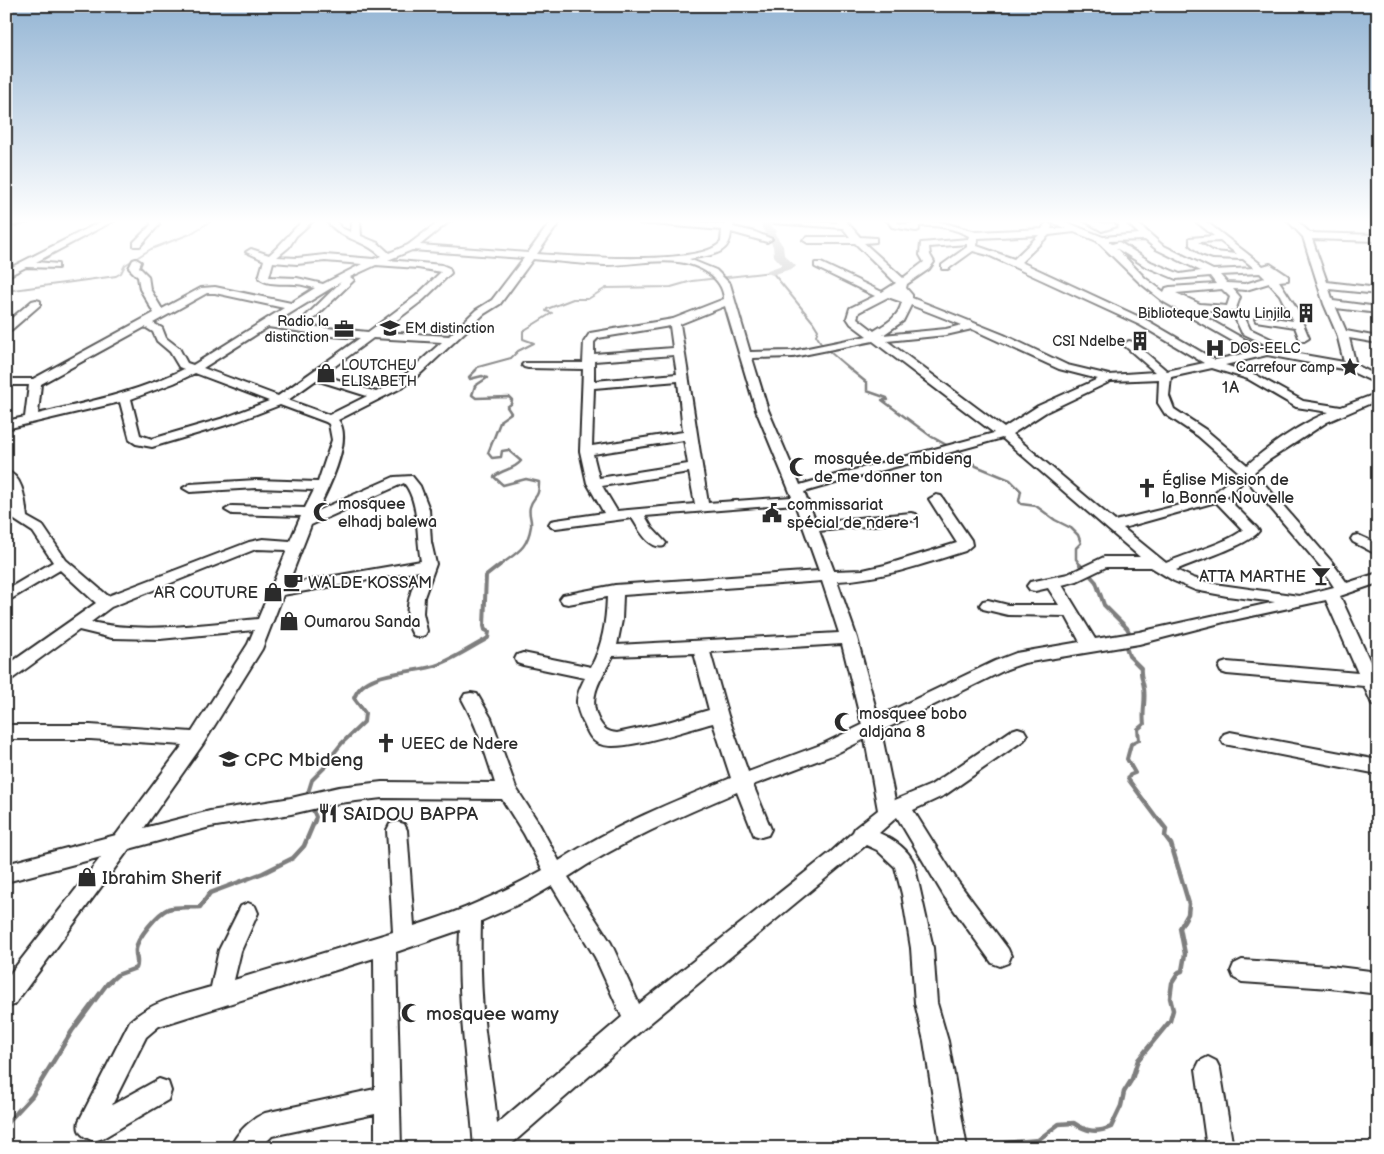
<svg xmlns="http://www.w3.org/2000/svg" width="1384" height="1154" font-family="'Balsamiq Sans',sans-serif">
	<rect width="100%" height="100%" fill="#fff"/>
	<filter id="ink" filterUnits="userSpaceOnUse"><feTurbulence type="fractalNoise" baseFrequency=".02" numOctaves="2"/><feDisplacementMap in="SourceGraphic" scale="10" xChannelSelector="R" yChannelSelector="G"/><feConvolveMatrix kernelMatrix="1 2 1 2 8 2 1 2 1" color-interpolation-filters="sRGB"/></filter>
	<g filter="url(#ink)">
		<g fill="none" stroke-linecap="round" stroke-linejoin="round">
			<g stroke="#7e7e7e" stroke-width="2">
				<path d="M 6,291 L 116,276 L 121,273 L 125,265 L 151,249 L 190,234 L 213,220"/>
				<path d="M 475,371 L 478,367 L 511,358 L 518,351 L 534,343 L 523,339 L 523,331 L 552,313 L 546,311 L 547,309 L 573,299 L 588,299 L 606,288 L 671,287 L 692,281 L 772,272 L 813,322 L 818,330 L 816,335 L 823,346 L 852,371"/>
			</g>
			<g stroke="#7e7e7e" stroke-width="2.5">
				<path d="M 476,370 L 469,377 L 470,379 L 482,376 L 487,378 L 475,386 L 472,395 L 476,398 L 509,397 L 512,400 L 511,404 L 507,407 L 511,413 L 501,420 L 488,453 L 492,458 L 501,457 L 502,451 L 508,450 L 521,461 C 514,470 502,469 494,477 L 503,485 L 526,479 L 539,482 C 539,500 534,494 530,507 C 528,514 532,519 531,526 C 527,550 517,552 499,566"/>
				<path d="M 851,370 L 867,383 L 867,391 L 887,398 L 888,400 L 882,400 L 932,437 L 950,447"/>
				<path d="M 956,448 L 976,466 L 1010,480 L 1021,491 L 1019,501 L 1021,504 L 1036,506 L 1055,520 L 1071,528 L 1078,535 L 1081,543 L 1076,548 L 1076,559 L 1081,566"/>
			</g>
			<g stroke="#7e7e7e" stroke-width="4">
				<path d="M 1080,565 L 1083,569"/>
				<path d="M 1088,573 L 1096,582 L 1104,605 L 1127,628 L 1129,632 L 1127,636"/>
				<path d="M 1125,644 L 1129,656 L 1141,668 C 1140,676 1143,680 1144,688 C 1146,700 1142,712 1144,724 L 1138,729 L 1139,740 L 1131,744 L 1127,759 L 1135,773 L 1130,775 L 1128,779 L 1160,822"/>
				<path d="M 307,796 L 312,780 L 331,761 L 334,753 L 342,743 L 364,722 L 365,713 L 354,698 C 365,668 416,675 440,664 C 457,657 472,647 488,638 L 489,632 L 485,630 L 484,626 L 486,576 L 500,565"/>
				<path d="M 311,806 L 316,817 L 314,822"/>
			</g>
			<g stroke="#7e7e7e" stroke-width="4.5">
				<path d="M 6,1124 L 32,1096 L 72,1031 L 107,984 L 117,975 L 136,968 C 139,961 135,956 136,949 C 137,938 158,913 168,909 C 177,906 191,908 200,907 L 210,893 L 263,873 L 293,858 L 304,846 L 315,820"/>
				<path d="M 1002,1148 L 1006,1143 L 1038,1140 L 1059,1124 L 1074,1123 C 1087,1132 1097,1133 1111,1127 L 1121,1106 L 1124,1092 L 1132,1079 L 1138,1060 L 1170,1021 L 1173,1010 L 1170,998 L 1172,983 L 1179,972 L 1182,971 L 1185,954 L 1180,928 L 1188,914 L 1189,904 L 1171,844 L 1165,836 L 1166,829 L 1159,820"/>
			</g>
			<g fill="#b6b6b6" fill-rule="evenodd">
				<path d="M 762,220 L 772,220 L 772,227 L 777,231 L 775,234 L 783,246 L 784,255 L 796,266 L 794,268 L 772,275 L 766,272 L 768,270 L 782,265 L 774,256 L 773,246 L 762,228 Z"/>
				<path d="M 1365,220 L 1378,220 L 1378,227 Z"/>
			</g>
			<defs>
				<g id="minor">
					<path d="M 28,220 L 27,222 L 6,227 L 6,221 Z"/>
					<path d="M 104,220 L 115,220 L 36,262 L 58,264 L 58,268 L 26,267 L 6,277 L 6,270 Z"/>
					<path d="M 150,220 L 158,220 L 159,225 L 140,246 L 134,246 L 134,242 L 151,225 Z"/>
					<path d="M 304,220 L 314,220 L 296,236 L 289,247 L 277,257 L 297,258 L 325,255 L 374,259 L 381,256 C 362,238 342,241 326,220 L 335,220 L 341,228 L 351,232 L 352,220 L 360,220 L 361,236 L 378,243 L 389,253 L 408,245 L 441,220 L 451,220 L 420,245 L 528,253 L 552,220 L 561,220 L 537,254 C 570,256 701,267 721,242 L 722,230 L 640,223 L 636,220 L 683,220 L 725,225 L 727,220 L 736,220 L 733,227 L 755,232 L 772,239 L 767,242 L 731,232 C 730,256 709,255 689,259 L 716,270 L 730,284 L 750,352 L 793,351 L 867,336 L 851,324 L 847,318 L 850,308 L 875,296 L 815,267 L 815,263 L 821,263 L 882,292 L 896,283 L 855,243 L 808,243 L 803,240 L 808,237 L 850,237 L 843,228 L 774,223 L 770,220 L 838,223 L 836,220 L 845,220 L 860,237 L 876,238 L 876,242 L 864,243 L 903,278 L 924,262 L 920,255 L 921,243 L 968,239 L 969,236 C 954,228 936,225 919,226 L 919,230 L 916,231 L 892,227 L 887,220 L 896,220 L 898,223 L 906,224 L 923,221 L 941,222 L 976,232 L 1042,229 L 1045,224 L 1048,223 L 1052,226 L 1051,229 L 1066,229 L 1048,220 L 1061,220 L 1103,237 L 1139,234 L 1124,220 L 1134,220 L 1162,245 L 1213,270 L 1254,268 L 1243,259 L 1213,258 L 1201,254 L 1190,245 L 1190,238 L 1214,236 L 1194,220 L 1204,220 L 1263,266 L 1270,264 L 1288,276 L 1288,280 L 1279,281 L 1296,307 L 1309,338 L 1304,341 L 1300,340 L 1295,327 L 1256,321 L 1255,319 L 1260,316 L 1293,321 L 1280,295 L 1269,283 L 1246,290 L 1233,289 L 1240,297 L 1235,311 L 1205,311 L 1189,308 L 1244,339 L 1270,349 L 1344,362 L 1337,334 L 1324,304 L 1303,237 L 1287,220 L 1296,220 L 1310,233 L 1378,235 L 1378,241 L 1312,239 L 1327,282 L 1378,288 L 1378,294 L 1329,289 L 1333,301 L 1378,307 L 1378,313 L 1336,308 L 1346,331 L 1378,337 L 1378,343 L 1349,338 L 1356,365 L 1378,376 L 1378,384 L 1348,370 L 1267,355 L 1225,365 L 1256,375 L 1303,401 L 1341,407 L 1378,393 L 1378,400 L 1327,422 L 1269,460 L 1254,472 L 1331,561 L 1347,583 L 1378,573 L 1378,583 L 1340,596 L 1378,679 L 1378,705 L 1372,704 L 1364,686 L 1227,674 L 1221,672 L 1219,668 L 1221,664 L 1227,662 L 1358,673 L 1326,600 L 1224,622 L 1139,644 L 1024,663 L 1007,669 L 881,731 L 895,800 L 931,785 L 1012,730 L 1018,728 L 1024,730 L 1027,735 L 1024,740 L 945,795 L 913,810 L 958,882 L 1008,949 L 1011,956 L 1008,963 L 1000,966 L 992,963 L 944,896 L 897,817 L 879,833 C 893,839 908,849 914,863 L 933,948 L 937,1003 L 948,1041 L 967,1148 L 941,1148 L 924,1041 L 915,1003 L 911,948 L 902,894 L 895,867 L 877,850 L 866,845 L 643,1029 L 507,1148 L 474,1148 C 469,1075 456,1003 460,930 L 396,952 L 401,1148 L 375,1148 L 375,1114 L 272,1136 L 260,1148 L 230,1148 C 236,1133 251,1119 265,1113 L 375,1089 L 374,958 L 159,1026 L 146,1037 L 112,1105 L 159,1079 L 168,1082 L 171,1091 L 168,1100 L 103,1138 L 94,1141 C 84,1137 76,1133 79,1121 L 130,1021 C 153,1001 182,995 211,987 L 219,950 L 241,906 L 248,903 L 255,906 L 258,913 L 241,951 L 234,980 L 393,932 L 387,830 L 390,824 L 397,822 L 404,824 L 407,830 L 414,926 C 459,912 502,893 543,870 L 524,834 L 502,799 L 382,798 L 339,803 L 291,814 L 210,827 L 129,849 L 14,1005 L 6,1008 L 6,979 L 101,857 L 6,882 L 6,864 L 116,835 L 183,745 L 90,739 L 6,739 L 6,725 L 90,725 L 192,732 L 248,644 L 254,630 L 160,639 L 112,638 L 79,630 L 12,679 L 6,681 L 6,666 L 96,603 L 60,570 L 6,602 L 6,590 L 53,562 L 33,532 L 13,519 L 9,488 L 6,484 L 6,471 C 24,476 25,502 27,517 L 43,526 L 66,560 L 108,596 L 249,542 L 263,539 L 290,541 L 301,516 L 232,514 L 225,510 L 232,506 L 305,508 L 314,490 L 256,488 L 190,492 L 183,488 L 190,484 L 256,480 L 318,482 L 332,440 L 329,424 L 326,422 L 280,405 L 233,423 L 152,447 L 136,444 L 130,440 L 120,402 L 6,429 L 6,421 L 25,417 L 29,385 L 6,385 L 6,379 L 33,379 L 154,313 L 140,289 L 138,277 L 129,268 L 133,260 L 136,259 L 141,262 L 139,267 L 148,276 L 150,289 L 162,309 L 201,288 L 215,287 L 291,303 L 315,288 C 309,287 302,284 295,284 C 283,283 268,286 259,278 L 264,260 L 246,252 L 251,249 L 269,255 C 282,244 291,231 304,220 ZM 1074,232 L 1097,241 L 1139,282 L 1164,302 L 1236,343 L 1256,351 L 1215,360 L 1148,321 L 1021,262 L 1049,235 ZM 1039,235 L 1014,259 L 977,246 L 978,238 ZM 1145,240 L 1156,249 L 1201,271 L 1180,274 L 1151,262 L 1119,242 L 1112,244 L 1108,241 ZM 1220,241 L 1237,254 L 1214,252 L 1198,242 ZM 967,244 L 967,247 L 942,265 L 942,269 L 948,269 L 973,251 L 988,255 L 1140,325 L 1204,363 L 1167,371 L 1133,342 L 1129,341 L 1124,344 L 1125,346 L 1155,372 L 1109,375 L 1067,365 L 1004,335 L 912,298 L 912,295 L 906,288 L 907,284 L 929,269 L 934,262 L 930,255 L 929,247 ZM 1116,248 L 1145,266 L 1176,279 L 1210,276 L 1216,284 L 1170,287 L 1166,288 L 1164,292 L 1145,278 ZM 412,250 L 524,258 L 492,300 L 476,310 L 449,336 L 381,332 L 423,300 L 451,273 L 449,268 L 442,265 L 388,260 ZM 533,259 C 557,261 581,264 605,265 C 629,265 654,259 678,262 C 698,264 723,277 724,299 L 673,319 L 590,333 L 584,342 L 583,363 L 524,363 L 522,365 L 524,367 L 528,368 L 583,369 L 580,451 L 587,483 L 604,513 L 556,520 L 551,521 L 549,524 L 551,527 L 556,528 L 632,518 C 639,529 649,550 664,546 L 666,543 L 652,528 L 645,516 L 795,504 L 819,571 L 615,585 L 563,595 L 560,599 L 563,603 L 568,604 L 607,597 C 606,622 603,644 591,667 L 523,653 L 517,655 L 515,659 L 517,663 L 523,665 L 585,678 C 575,697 574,705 584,724 C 588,733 591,741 600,744 C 621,753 689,729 713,723 L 731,778 C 672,802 613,826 559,861 L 538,822 L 516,788 L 491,718 L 477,694 L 471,693 L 465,694 L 462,699 C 477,726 486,754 495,783 L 382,782 L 339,787 L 291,798 L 210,811 L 144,828 L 203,744 L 262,649 L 283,595 L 419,571 C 411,591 401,614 413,635 L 419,637 L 425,635 L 427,631 L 423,613 L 424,597 L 436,564 L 431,542 L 429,509 L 420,486 L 412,476 L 394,477 L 317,511 C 327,492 354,438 338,420 L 405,386 L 421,373 L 484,314 L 500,304 ZM 325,261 L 362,264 L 323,284 L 297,278 L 269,277 L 273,262 L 297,264 ZM 376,265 L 418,268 L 441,272 L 416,296 L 368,332 L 306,326 L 352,282 L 354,280 L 350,277 ZM 1260,273 L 1265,278 L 1245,284 L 1227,283 L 1220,275 ZM 341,282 L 304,318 L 294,325 L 276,322 ZM 1222,289 L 1230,297 L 1227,306 L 1200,304 L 1176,293 ZM 207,293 L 215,293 L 284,308 L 193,365 L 187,363 L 179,348 L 166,338 L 162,328 L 153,323 ZM 888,297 L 902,302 C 898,318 887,323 874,331 L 857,318 L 859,312 ZM 911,305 L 962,325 L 946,329 L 883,335 L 903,321 ZM 725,306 L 756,410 L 792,497 L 708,503 C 698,444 690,384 680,324 ZM 670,326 L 673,348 L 594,354 L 594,342 L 598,338 ZM 145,327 L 153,332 L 157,341 L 170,352 L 179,367 L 184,369 C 138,392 88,402 38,414 L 41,384 ZM 268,327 L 331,336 L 360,338 L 278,396 L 203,368 ZM 972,329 L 1059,369 L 1098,379 L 1038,406 L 1004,428 L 887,341 L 946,335 ZM 373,338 L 442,342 L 397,382 L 376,392 L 323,375 ZM 873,341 L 994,433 C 930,451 865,466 800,485 L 768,410 L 752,358 L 793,357 ZM 674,355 L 677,374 L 594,381 L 594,361 ZM 1212,368 L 1248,379 L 1296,407 L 1329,412 C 1300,424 1270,445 1247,465 L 1206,430 L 1174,409 L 1169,396 L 1171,377 ZM 195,373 L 269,401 L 224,418 L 152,439 L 140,435 L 131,399 L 174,383 ZM 1159,379 L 1158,403 L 1165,414 L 1198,436 L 1239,472 L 1213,494 L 1180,505 L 1115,521 L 1012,434 L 1046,412 L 1111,381 ZM 316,380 L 367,396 L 329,415 L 288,400 ZM 678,381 L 683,432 L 592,446 L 594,388 ZM 1002,438 L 1140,557 L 1104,557 L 1068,574 L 1030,582 L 1027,586 L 1030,590 L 1035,591 L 1048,588 L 1059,605 L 1008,605 L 988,600 L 983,601 L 980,605 L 983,609 L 1008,615 L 1066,616 L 1080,642 L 1016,653 L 995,661 L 878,717 L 857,638 L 837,581 C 882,579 923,564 965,551 L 972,545 L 971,540 L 941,496 L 936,495 L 929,499 L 957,543 L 885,565 L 863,570 L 834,571 L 819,531 L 911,521 L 916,520 L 918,517 L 916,514 L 911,513 L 816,522 L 804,492 C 869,473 936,457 1002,438 ZM 684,440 L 688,464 L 599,478 L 593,454 ZM 689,472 L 695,504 L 617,511 L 602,486 ZM 1246,479 L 1321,567 L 1334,587 L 1299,596 L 1214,584 L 1193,578 L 1176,570 C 1195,561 1250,545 1259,531 L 1257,528 L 1226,497 ZM 404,483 C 420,502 416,537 421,561 L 288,584 L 311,525 ZM 1216,502 L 1243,530 C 1225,544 1188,553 1166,563 L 1123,528 ZM 256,549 L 287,550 L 258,619 C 203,624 145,634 91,622 L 111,607 ZM 1106,567 L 1151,567 L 1174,581 L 1195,590 L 1227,596 L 1275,602 L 1139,632 L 1095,639 L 1062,585 L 1077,581 ZM 822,581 L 839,633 L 617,645 L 622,620 L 623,595 ZM 842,644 L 862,725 L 823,744 L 748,772 L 728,716 L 710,652 ZM 694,653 L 709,710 L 668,722 L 617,733 C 607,732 604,729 599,721 C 586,696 602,678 613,656 ZM 865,739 L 878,810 L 855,828 L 853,832 L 831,852 L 639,1004 L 611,943 L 568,877 C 621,842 678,817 737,792 L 754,835 L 761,837 L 768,835 L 771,829 L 753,785 L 835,754 ZM 552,886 L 595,957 L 622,1017 L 497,1124 C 495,1097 490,1073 487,1047 C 481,1005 480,963 481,921 L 528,900 Z"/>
					<path d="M 1083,220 C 1094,220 1102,225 1113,223 L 1117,226 L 1102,231 Z"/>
					<path d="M 36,300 L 40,301 L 40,305 L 10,331 L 6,332 L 6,323 L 32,301 Z"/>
					<path d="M 1240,315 L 1244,316 L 1250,329 L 1273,340 L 1274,342 L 1273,344 L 1265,344 L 1242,333 L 1235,318 Z"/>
					<path d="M 1358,535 L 1378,544 L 1378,555 L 1353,542 L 1351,539 L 1353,536 Z"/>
					<path d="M 1230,732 L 1378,760 L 1378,774 L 1224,744 L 1221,739 L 1224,734 Z"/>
					<path d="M 1242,960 L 1330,966 L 1378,972 L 1378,994 L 1330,988 L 1242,982 L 1234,978 L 1231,971 L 1234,964 Z"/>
					<path d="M 1208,1057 L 1216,1061 L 1220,1069 L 1233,1148 L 1207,1148 L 1196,1069 L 1200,1061 Z"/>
				</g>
			</defs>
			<use href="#minor" stroke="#2b2b2b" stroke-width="4"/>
			<use href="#minor" fill="#fff" fill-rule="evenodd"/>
		</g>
	</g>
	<linearGradient id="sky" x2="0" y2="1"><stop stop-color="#94b5d4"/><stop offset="0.58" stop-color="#fff"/><stop offset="1" stop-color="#fff" stop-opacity="0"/></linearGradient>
	<rect width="1384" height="382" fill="url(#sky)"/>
	<defs>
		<symbol id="building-bare" viewBox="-9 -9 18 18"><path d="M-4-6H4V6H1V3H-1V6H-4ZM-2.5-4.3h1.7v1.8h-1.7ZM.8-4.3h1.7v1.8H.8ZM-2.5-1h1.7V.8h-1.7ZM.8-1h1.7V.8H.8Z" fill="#2b2b2b" stroke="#fff" stroke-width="2.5" paint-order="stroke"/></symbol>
		<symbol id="school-bare" viewBox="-9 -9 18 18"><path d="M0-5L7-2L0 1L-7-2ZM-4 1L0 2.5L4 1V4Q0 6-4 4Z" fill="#2b2b2b" stroke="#fff" stroke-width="2.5" paint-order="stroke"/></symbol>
		<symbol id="office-bare" viewBox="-9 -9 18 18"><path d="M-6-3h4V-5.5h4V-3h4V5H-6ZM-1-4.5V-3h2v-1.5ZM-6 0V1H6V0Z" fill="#2b2b2b" stroke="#fff" stroke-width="2.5" paint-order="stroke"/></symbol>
		<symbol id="hospital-bare" viewBox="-9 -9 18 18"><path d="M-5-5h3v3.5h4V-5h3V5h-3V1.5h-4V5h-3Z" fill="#2b2b2b" stroke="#fff" stroke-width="2.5" paint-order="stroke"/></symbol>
		<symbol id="sight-bare" viewBox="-9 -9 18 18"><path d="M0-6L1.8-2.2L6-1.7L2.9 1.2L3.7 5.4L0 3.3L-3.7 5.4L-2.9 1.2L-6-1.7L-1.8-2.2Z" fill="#2b2b2b" stroke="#fff" stroke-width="2.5" paint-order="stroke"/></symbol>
		<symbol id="shop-bare" viewBox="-9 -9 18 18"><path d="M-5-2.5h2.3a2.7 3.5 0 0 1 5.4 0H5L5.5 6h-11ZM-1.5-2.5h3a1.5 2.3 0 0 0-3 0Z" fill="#2b2b2b" stroke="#fff" stroke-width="2.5" paint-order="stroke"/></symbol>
		<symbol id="mosque-bare" viewBox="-9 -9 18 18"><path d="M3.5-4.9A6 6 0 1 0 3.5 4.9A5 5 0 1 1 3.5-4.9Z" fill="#2b2b2b" stroke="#fff" stroke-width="2.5" paint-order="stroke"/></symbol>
		<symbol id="church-bare" viewBox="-9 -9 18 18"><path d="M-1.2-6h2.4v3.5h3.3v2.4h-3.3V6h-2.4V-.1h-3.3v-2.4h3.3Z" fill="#2b2b2b" stroke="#fff" stroke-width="2.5" paint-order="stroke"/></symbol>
		<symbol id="civic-bare" viewBox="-9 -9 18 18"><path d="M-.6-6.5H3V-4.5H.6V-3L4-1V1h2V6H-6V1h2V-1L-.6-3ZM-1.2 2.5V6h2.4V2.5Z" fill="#2b2b2b" stroke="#fff" stroke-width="2.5" paint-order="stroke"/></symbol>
		<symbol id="bar-bare" viewBox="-9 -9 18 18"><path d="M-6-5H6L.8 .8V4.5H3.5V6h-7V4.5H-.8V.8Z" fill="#2b2b2b" stroke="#fff" stroke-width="2.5" paint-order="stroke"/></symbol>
		<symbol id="cafe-bare" viewBox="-9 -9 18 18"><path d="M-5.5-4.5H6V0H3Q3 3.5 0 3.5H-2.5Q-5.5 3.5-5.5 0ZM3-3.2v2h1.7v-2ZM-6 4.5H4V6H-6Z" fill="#2b2b2b" stroke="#fff" stroke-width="2.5" paint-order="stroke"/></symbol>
		<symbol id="restaurant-bare" viewBox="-9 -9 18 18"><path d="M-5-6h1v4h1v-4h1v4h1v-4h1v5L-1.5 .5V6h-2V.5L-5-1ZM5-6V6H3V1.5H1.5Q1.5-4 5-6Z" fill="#2b2b2b" stroke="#fff" stroke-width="2.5" paint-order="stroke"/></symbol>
	</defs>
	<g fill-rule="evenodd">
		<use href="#building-bare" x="1292" y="299" width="28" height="28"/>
		<use href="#school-bare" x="376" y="314" width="28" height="28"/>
		<use href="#office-bare" x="330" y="315" width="28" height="28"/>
		<use href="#building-bare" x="1126" y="327" width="28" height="28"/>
		<use href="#hospital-bare" x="1201" y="334" width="28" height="28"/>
		<use href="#sight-bare" x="1336" y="353" width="28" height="28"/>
		<use href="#shop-bare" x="312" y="359" width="28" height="28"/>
		<use href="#mosque-bare" x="785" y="453" width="28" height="28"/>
		<use href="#church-bare" x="1133" y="474" width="28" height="28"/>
		<use href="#mosque-bare" x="309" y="498" width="28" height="28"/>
		<use href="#civic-bare" x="758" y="499" width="28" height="28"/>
		<use href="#bar-bare" x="1307" y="562" width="28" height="28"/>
		<use href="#cafe-bare" x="279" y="568" width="28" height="28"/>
		<use href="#shop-bare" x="259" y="578" width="28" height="28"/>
		<use href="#shop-bare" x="275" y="607" width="28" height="28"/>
		<use href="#mosque-bare" x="830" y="708" width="28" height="28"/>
		<use href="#church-bare" x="372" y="729" width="28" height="28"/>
		<use href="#school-bare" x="215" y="745" width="28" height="28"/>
		<use href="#restaurant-bare" x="314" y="799" width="28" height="28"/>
		<use href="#shop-bare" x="73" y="863" width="28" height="28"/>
		<use href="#mosque-bare" x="397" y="999" width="28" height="28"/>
	</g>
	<g text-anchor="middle" stroke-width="4" stroke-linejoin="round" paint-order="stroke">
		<g font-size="14" fill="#2b2b2b" stroke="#fff" text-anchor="end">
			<text x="1291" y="318">Biblioteque Sawtu Linjila</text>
			<text x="329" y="326">Radio la<tspan x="329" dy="16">distinction</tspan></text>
			<text x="405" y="333" text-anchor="start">EM distinction</text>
			<text x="1125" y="346">CSI Ndelbe</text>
			<text x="1230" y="353" text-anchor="start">DOS-EELC</text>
			<text x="341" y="370" text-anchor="start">LOUTCHEU<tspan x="341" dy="16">ELISABETH</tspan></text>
			<text x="1335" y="372">Carrefour camp</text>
		</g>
		<g font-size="16" letter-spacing="1" fill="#2b2b2b" stroke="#fff">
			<text x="1231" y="393">1A</text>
		</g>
		<g font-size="16" fill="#2b2b2b" stroke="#fff" text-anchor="start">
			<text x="814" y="464">mosquée de mbideng<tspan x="814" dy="18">de me donner ton</tspan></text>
			<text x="1162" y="485">Église Mission de<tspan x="1162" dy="18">la Bonne Nouvelle</tspan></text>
			<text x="338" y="509">mosquee<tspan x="338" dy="18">elhadj balewa</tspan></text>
			<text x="787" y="510">commissariat<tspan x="787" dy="18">spécial de ndere 1</tspan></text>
			<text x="1306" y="582" text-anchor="end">ATTA MARTHE</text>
			<text x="308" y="588">WALDE KOSSAM</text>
			<text x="258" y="598" text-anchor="end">AR COUTURE</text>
			<text x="304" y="627">Oumarou Sanda</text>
			<text x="859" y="719">mosquee bobo<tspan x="859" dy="18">aldjana 8</tspan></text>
			<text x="401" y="749">UEEC de Ndere</text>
		</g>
		<g font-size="19" fill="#2b2b2b" stroke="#fff" text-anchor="start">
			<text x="244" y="766">CPC Mbideng</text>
			<text x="343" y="820">SAIDOU BAPPA</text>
			<text x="102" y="884">Ibrahim Sherif</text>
			<text x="426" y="1020">mosquee wamy</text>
		</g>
	</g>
	<rect width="1384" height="1154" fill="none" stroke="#fff" stroke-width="25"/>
	<rect x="12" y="12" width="1359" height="1129" fill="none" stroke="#2b2b2b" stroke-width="2" filter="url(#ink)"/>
</svg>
